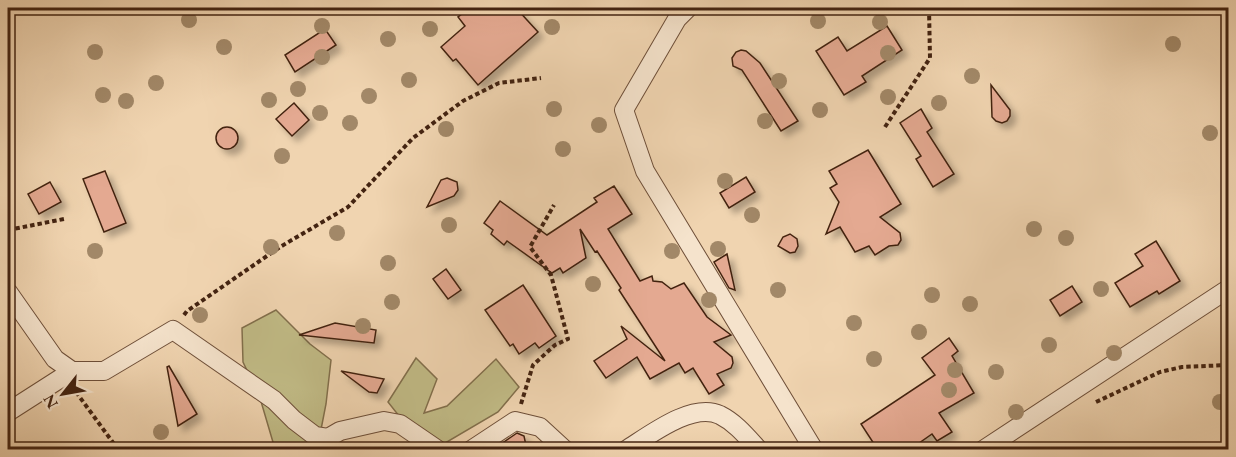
<svg xmlns="http://www.w3.org/2000/svg" width="1236" height="457" font-family="'EB Garamond',serif">
	<defs>
		<filter id="shadow"><feDropShadow dx="5.5" dy="5.5" stdDeviation="3" flood-color="#0004"/></filter>
	</defs>
	<rect width="100%" height="100%" fill="#f0d4b0"/>
	<filter id="stains"><feTurbulence type="fractalNoise" baseFrequency=".00333" numOctaves="4"/><feColorMatrix values="0 0 0 0 .2 0 0 0 0 .09 0 0 0 0 .02 0 0 0 .5 -.17"/></filter>
	<radialGradient id="worn" r=".72"><stop offset=".6" stop-color="#630" stop-opacity="0"/><stop offset="1" stop-color="#630" stop-opacity=".3"/></radialGradient>
	<g fill="#c1bb86" stroke="#826f4c" stroke-width="1.5">
		<path d="M 276,310 L 310,344 L 331,360 L 326,404 L 318,445 L 310,449 L 275,449 L 260,398 L 243,362 L 242,328 Z"/>
		<path d="M 416,358 L 437,379 L 424,413 L 447,406 L 496,359 L 519,387 L 498,412 L 435,449 L 425,449 L 388,402 Z"/>
	</g>
	<g fill="#e4a991" stroke="#432311" stroke-width="1.5" filter="url(#shadow)">
		<path d="M 470,8 L 516,8 L 538,32 L 478,85 L 456,59 L 453,61 L 441,47 L 465,26 L 458,17 Z"/>
		<path d="M 887,26 L 902,50 L 862,76 L 866,82 L 844,95 L 816,51 L 838,37 L 847,51 Z"/>
		<path d="M 325,29 L 336,45 L 295,72 L 285,55 Z"/>
		<path d="M 741,50 L 746,51 L 760,63 L 798,121 L 781,131 L 742,70 L 733,66 L 732,58 L 736,52 Z"/>
		<path d="M 991,85 L 1010,110 L 1010,116 L 1007,121 L 1002,123 L 996,121 L 992,117 Z"/>
		<path d="M 294,103 L 309,120 L 292,136 L 276,119 Z"/>
		<path d="M 921,109 L 932,128 L 927,132 L 954,174 L 933,187 L 916,159 L 921,156 L 900,123 Z"/>
		<circle cx="227" cy="138" r="11"/>
		<path d="M 868,150 L 901,204 L 880,217 L 900,233 L 901,240 L 898,245 L 889,246 L 875,255 L 869,246 L 855,252 L 840,227 L 826,234 L 839,202 L 830,188 L 837,184 L 829,171 Z"/>
		<path d="M 105,171 L 126,223 L 104,232 L 83,179 Z"/>
		<path d="M 746,177 L 755,192 L 729,208 L 720,193 Z"/>
		<path d="M 447,178 L 457,182 L 458,190 L 454,196 L 427,207 L 441,180 Z"/>
		<path d="M 50,182 L 61,202 L 39,214 L 28,194 Z"/>
		<path d="M 614,186 L 632,214 L 608,229 L 640,281 L 652,276 L 653,281 L 662,282 L 671,289 L 684,283 L 707,317 L 731,335 L 714,342 L 732,357 L 733,363 L 731,368 L 717,374 L 724,385 L 709,394 L 693,368 L 685,373 L 679,363 L 650,379 L 637,357 L 606,378 L 594,361 L 627,339 L 621,326 L 665,361 L 619,290 L 621,288 L 597,251 L 595,252 L 580,229 L 586,258 L 563,273 L 560,268 L 552,273 L 507,241 L 504,245 L 491,234 L 493,230 L 484,223 L 500,201 L 547,235 L 597,202 L 594,198 Z"/>
		<path d="M 790,234 L 797,239 L 798,246 L 795,252 L 790,253 L 778,246 L 783,237 Z"/>
		<path d="M 1156,241 L 1180,281 L 1159,294 L 1157,291 L 1130,307 L 1115,283 L 1143,266 L 1135,254 Z"/>
		<path d="M 727,254 L 735,290 L 729,288 L 714,262 Z"/>
		<path d="M 446,269 L 461,290 L 448,299 L 433,279 Z"/>
		<path d="M 523,285 L 556,336 L 539,348 L 535,343 L 519,354 L 513,344 L 510,346 L 485,310 Z"/>
		<path d="M 1072,286 L 1082,302 L 1060,316 L 1050,300 Z"/>
		<path d="M 335,323 L 376,330 L 374,343 L 299,335 Z"/>
		<path d="M 949,338 L 958,351 L 952,356 L 974,393 L 939,413 L 952,432 L 937,441 L 932,434 L 909,450 L 878,450 L 861,424 L 935,375 L 922,358 Z"/>
		<path d="M 169,366 L 197,414 L 178,426 L 167,367 Z"/>
		<path d="M 341,371 L 384,379 L 377,393 L 369,392 Z"/>
		<path d="M 517,433 L 524,436 L 527,450 L 497,450 L 501,444 Z"/>
	</g>
	<g fill="none" stroke-linecap="round" stroke-linejoin="round">
		<defs>
			<g id="minor">
				<path d="M 688,8 L 677,19 L 624,110 L 645,171 L 814,450"/>
				<path d="M 8,292 L 55,359 L 72,371"/>
				<path d="M 8,412 L 72,371 L 104,371 L 173,330 L 274,400 L 294,420 L 315,436 L 328,438 L 340,431 L 384,421 L 400,424 L 438,450"/>
				<path d="M 471,450 L 515,421 L 540,427 L 565,450"/>
				<path d="M 626,450 C 650,435 692,402 720,415 C 736,423 747,437 759,450"/>
				<path d="M 983,450 L 1228,289"/>
			</g>
		</defs>
		<use href="#minor" stroke="#6e4f39" stroke-width="20"/>
		<g stroke="#432311" stroke-width="4" stroke-dasharray="4.5 3" stroke-linecap="butt">
			<path d="M 885,127 L 930,58 L 929,8"/>
			<path d="M 8,230 L 64,219"/>
			<path d="M 184,315 L 187,311 L 280,247 L 348,207 L 413,138 L 463,101 L 499,83 L 541,78"/>
			<path d="M 76,392 L 114,444 L 115,450"/>
			<path d="M 1096,402 L 1160,372 L 1182,367 L 1228,365"/>
			<path d="M 521,404 L 533,365 L 555,345 L 568,339 L 551,275 L 530,247 L 554,205"/>
		</g>
		<use href="#minor" stroke="#f5e3cc" stroke-width="18"/>
	</g>
	<g fill="#a28868">
		<circle cx="189" cy="20" r="8"/>
		<circle cx="818" cy="21" r="8"/>
		<circle cx="880" cy="22" r="8"/>
		<circle cx="322" cy="26" r="8"/>
		<circle cx="552" cy="27" r="8"/>
		<circle cx="430" cy="29" r="8"/>
		<circle cx="388" cy="39" r="8"/>
		<circle cx="1173" cy="44" r="8"/>
		<circle cx="224" cy="47" r="8"/>
		<circle cx="95" cy="52" r="8"/>
		<circle cx="888" cy="53" r="8"/>
		<circle cx="322" cy="57" r="8"/>
		<circle cx="972" cy="76" r="8"/>
		<circle cx="409" cy="80" r="8"/>
		<circle cx="779" cy="81" r="8"/>
		<circle cx="156" cy="83" r="8"/>
		<circle cx="298" cy="89" r="8"/>
		<circle cx="103" cy="95" r="8"/>
		<circle cx="369" cy="96" r="8"/>
		<circle cx="888" cy="97" r="8"/>
		<circle cx="269" cy="100" r="8"/>
		<circle cx="126" cy="101" r="8"/>
		<circle cx="939" cy="103" r="8"/>
		<circle cx="554" cy="109" r="8"/>
		<circle cx="820" cy="110" r="8"/>
		<circle cx="320" cy="113" r="8"/>
		<circle cx="765" cy="121" r="8"/>
		<circle cx="350" cy="123" r="8"/>
		<circle cx="599" cy="125" r="8"/>
		<circle cx="446" cy="129" r="8"/>
		<circle cx="1210" cy="133" r="8"/>
		<circle cx="563" cy="149" r="8"/>
		<circle cx="282" cy="156" r="8"/>
		<circle cx="725" cy="181" r="8"/>
		<circle cx="752" cy="215" r="8"/>
		<circle cx="449" cy="225" r="8"/>
		<circle cx="1034" cy="229" r="8"/>
		<circle cx="337" cy="233" r="8"/>
		<circle cx="1066" cy="238" r="8"/>
		<circle cx="271" cy="247" r="8"/>
		<circle cx="718" cy="249" r="8"/>
		<circle cx="95" cy="251" r="8"/>
		<circle cx="672" cy="251" r="8"/>
		<circle cx="388" cy="263" r="8"/>
		<circle cx="593" cy="284" r="8"/>
		<circle cx="1101" cy="289" r="8"/>
		<circle cx="778" cy="290" r="8"/>
		<circle cx="932" cy="295" r="8"/>
		<circle cx="709" cy="300" r="8"/>
		<circle cx="392" cy="302" r="8"/>
		<circle cx="970" cy="304" r="8"/>
		<circle cx="200" cy="315" r="8"/>
		<circle cx="854" cy="323" r="8"/>
		<circle cx="363" cy="326" r="8"/>
		<circle cx="919" cy="332" r="8"/>
		<circle cx="1049" cy="345" r="8"/>
		<circle cx="1114" cy="353" r="8"/>
		<circle cx="874" cy="359" r="8"/>
		<circle cx="955" cy="370" r="8"/>
		<circle cx="996" cy="372" r="8"/>
		<circle cx="949" cy="390" r="8"/>
		<circle cx="1220" cy="402" r="8"/>
		<circle cx="1016" cy="412" r="8"/>
		<circle cx="161" cy="432" r="8"/>
	</g>
	<rect width="1236" height="457" fill="none" stroke="#f0d4b0" stroke-width="30"/>
	<rect x="9" y="9" width="1218" height="439" fill="none" stroke="#432311" stroke-width="3"/>
	<rect x="15" y="15" width="1206" height="427" fill="none" stroke="#432311" stroke-width="1.5"/>
	<g transform="translate(63 394) rotate(239)" stroke="#f5e3cc" stroke-width="4.5" paint-order="stroke">
	<path d="M0-4.5L10 22L0 15L-10 22Z" fill="#432311"/>
	<text y="-9" font-size="16" font-weight="bold" text-anchor="middle" fill="#432311">N</text>
	</g>
	<rect width="100%" height="100%" filter="url(#stains)"/>
	<rect width="100%" height="100%" fill="url(#worn)"/>
</svg>
